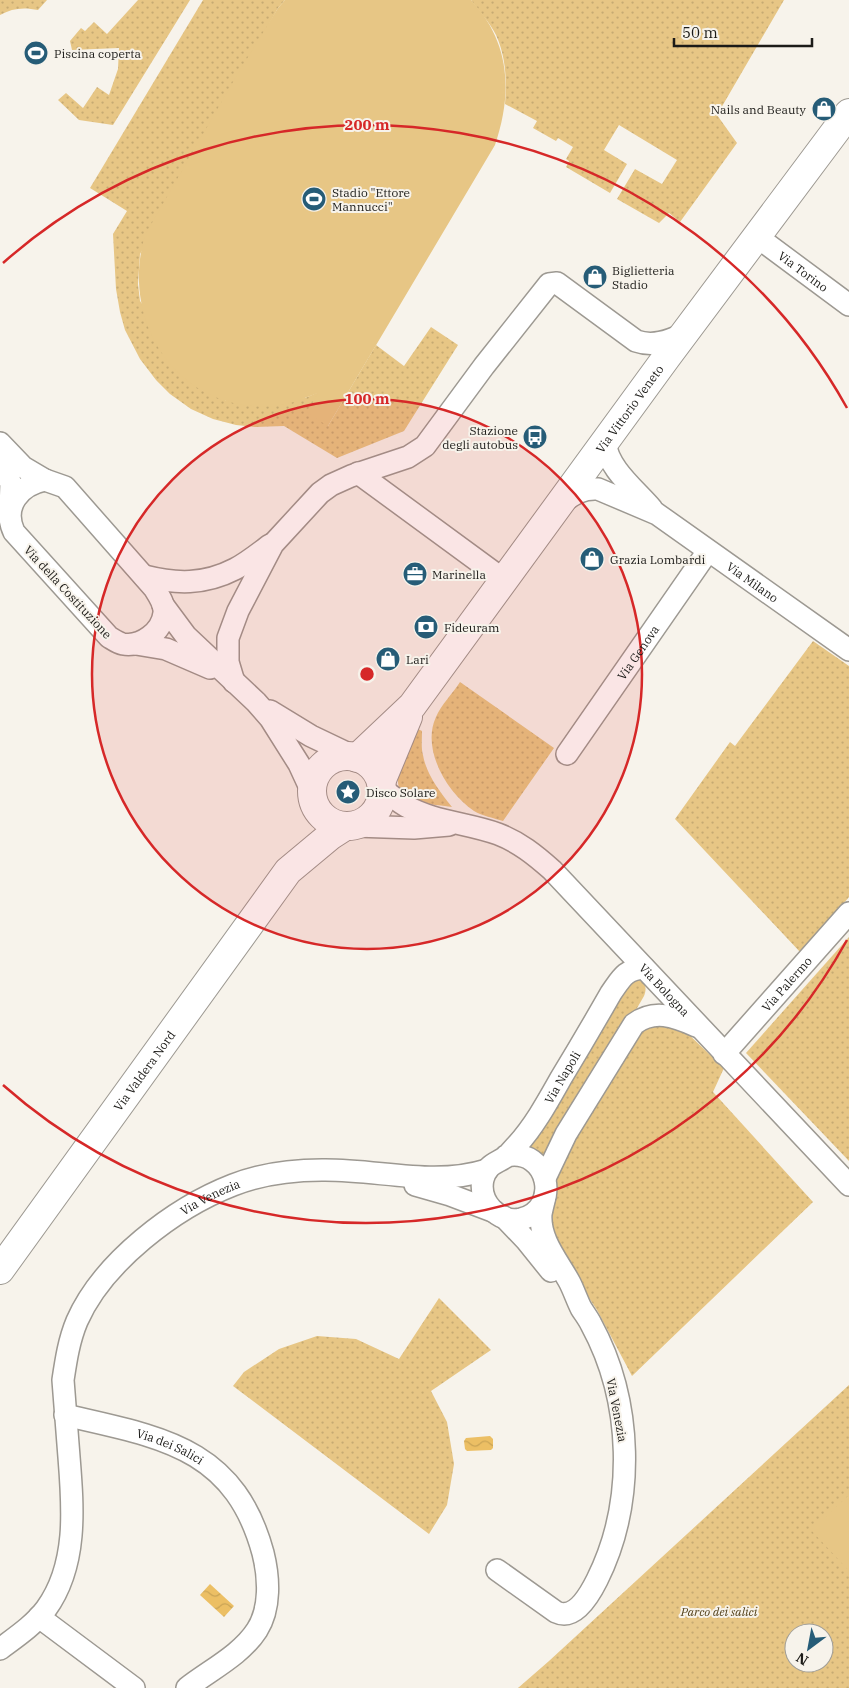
<svg xmlns="http://www.w3.org/2000/svg" width="849" height="1688" viewBox="0 0 849 1688" font-family="'IBM Plex Serif',serif">
<style>
.grass{fill:url(#grass-dots);fill-rule:evenodd}
.pitch{fill:#e7c685}
.water{fill:url(#water-waves)}
.lines{fill:none;stroke-linecap:round;stroke-linejoin:round}
.minor-casing{stroke:#9d9992;stroke-width:24}
.major-casing{stroke:#9d9992;stroke-width:30}
.minor{stroke:#fff;stroke-width:21}
.major{stroke:#fff;stroke-width:28}
.ring{fill:none;stroke:#d62828;stroke-width:2.5}
.labels{text-anchor:middle;dominant-baseline:central;stroke-width:4;stroke-linejoin:round;paint-order:stroke}
.poi-label{font-size:12px;fill:#1c1b18;stroke:#f7f3eb;text-anchor:start}
.street-label{font-size:12px;fill:#1c1b18;stroke:#f7f3eb}
.park-label{font-size:12px;font-style:italic;fill:#54421b;stroke:#f7f3eb}
.centre{fill:#d62828;stroke:#f7f3eb;stroke-width:2.5}
.ring-label{font-size:15px;text-anchor:middle;font-weight:bold;fill:#d62828;stroke:#f7f3eb;stroke-width:4;stroke-linejoin:round;paint-order:stroke}
</style>
<defs>
<pattern id="grass-dots" width="8" height="8" patternUnits="userSpaceOnUse" patternTransform="scale(1.25)"><rect width="8" height="8" fill="#e7c685"/><path d="M2 2h.1M6 6h.1" fill="none" stroke="#c6aa72" stroke-width="1.8" stroke-linecap="round"/></pattern>
<pattern id="water-waves" width="16" height="10" patternUnits="userSpaceOnUse" patternTransform="scale(1.25)"><rect width="16" height="10" fill="#ecbf64"/><path d="M0 5q4-4 8 0t8 0" fill="none" stroke="#caa456"/></pattern>
</defs>
<rect width="100%" height="100%" fill="#f7f3eb"/>
<g class="grass">
<path d="M0,0h47l-9,10c-14,-3 -26,-2 -38,5z"/>
<path d="M138,0h52l-77,125 -34,-5 -21,-20 8,-7 17,15 14,-21 12,8 9,-26 1,-21 -47,2 -2,-9 11,-13 4,3 9,-9 13,12z"/>
<path d="M203,0h82l-7,8 -138,246 -2,30 2,17 62,89 25,11 78,-3 14,-6 9,34 48,-81 28,21 27,-39 27,18 -54,86 -67,27 -53,-32 -29,1 -19,-2 -23,-6 -22,-10 -21,-15 -14,-14 -16,-21 -15,-29 -5,-18 -4,-23 -3,-55 14,-23 -37,-23z"/>
<path d="M471,0h313l-67,115 20,28 -57,79 -11,-9 -10,10 -42,-24 18,-30 27,15 15,-24 -58,-35 -15,25 23,14 -17,29 -44,-26 3,-6 -3,-2 7,-12 -15,-9 -2,3 -23,-13 4,-7 -32,-17c2,-23 1,-47 -9,-69 -6,-12 -17,-24 -25,-35z"/>
<path d="M813,641l36,25v231l-48,56 -126,-134 55,-77 5,4z"/>
<path d="M460,682l94,66 -51,73c-9,-3 -21,-5 -29,-10 -27,-18 -53,-62 -38,-94 5,-12 17,-24 24,-35z"/>
<path d="M418,729l4,2c0,8 -1,17 1,24 3,19 17,37 29,52 -14,-2 -31,-3 -43,-8 -26,-13 1,-55 9,-70z"/>
<path d="M849,937v224l-103,-108z"/>
<path d="M638,979c8,4 9,9 6,17l-99,172 -18,-15 2,-9 99,-160z"/>
<path d="M653,1023l31,7 40,38 -11,24 100,110 -181,174 -35,-66 -24,-36 -19,-37 -2,-14 1,-30 6,-29 78,-131z"/>
<path d="M439,1298l52,52 -60,41 16,31 7,42 -7,41 -18,29 -196,-148 11,-14 35,-23 38,-13 39,3 43,20z"/>
<path d="M849,1385v303h-331l31,-27zM794,1633h30v30h-30z"/>
</g>
<g class="pitch">
<path d="M285,0h186c39,42 42,92 24,145l-167,281 -21,-13 11,-20c-14,5 -28,12 -44,13 -95,7 -155,-83 -129,-171l92,-160 41,-67z"/>
<path d="M849,1495v76l-38,-41z"/>
</g>
<g class="water">
<path d="M490,1436l3,3v9l-2,2 -24,1 -2,-2 -1,-8 2,-3z"/>
<path d="M210,1584l24,22 -10,11 -24,-22z"/>
</g>
<g class="lines">
<defs>
<g id="minor">
<path id="s1" d="M756,236l93,69"/>
<path d="M605,442c3,27 30,47 47,67"/>
<path d="M0,443l23,24 22,13"/>
<path d="M0,456l11,28 -1,24"/>
<path d="M358,473l146,107"/>
<path d="M45,480l20,7 89,101c5,8 11,16 10,25 -2,19 -23,34 -41,31 -5,-1 -9,-4 -14,-7l-95,-105c-12,-26 6,-47 31,-52z"/>
<path id="s2" d="M562,503c11,-9 21,-15 36,-14l59,25 192,136"/>
<path d="M144,576c32,8 60,9 91,-7 12,-6 24,-16 35,-24"/>
<path d="M163,605l23,31 70,66 14,16 29,46 12,26"/>
<path d="M136,644l30,5 44,19"/>
<path d="M234,682l-6,-20v-24l10,-27 35,-67 47,-51 11,-8 20,-9 57,-19 17,-11 59,-80 65,-82 8,-1 79,58c17,6 32,0 48,-7"/>
<path d="M270,711l41,25 44,21"/>
<path id="s3" d="M567,754l141,-203"/>
<path id="s4" d="M382,788c7,6 15,13 24,18 28,16 62,17 92,28 21,8 37,21 54,36l297,315"/>
<path d="M355,826l59,2 35,-3"/>
<path id="s5" d="M724,1054l125,-141"/>
<path id="s6" d="M506,1156c43,-9 56,53 15,63 -23,5 -43,-18 -38,-40 5,-16 13,-15 24,-23 3,-3 7,-8 10,-11 18,-20 31,-44 44,-67 17,-28 34,-57 50,-85 10,-14 14,-24 33,-25"/>
<path d="M545,1178l21,-44 68,-110c20,-15 40,-8 62,2"/>
<path d="M415,1185l35,10 45,17"/>
<path d="M504,1217l22,23 25,31"/>
<path id="s7" d="M65,1415c94,22 169,31 198,138 6,24 8,55 -6,77 -16,25 -47,40 -70,58"/>
<path d="M497,1570l59,42c19,9 34,-18 41,-32 39,-78 36,-179 -6,-256 -3,-6 -7,-11 -10,-16 -4,-8 -7,-17 -11,-25 -11,-21 -31,-43 -29,-69 1,-6 3,-12 4,-18"/>
<path d="M39,1617l95,71"/>
<path id="s8" d="M0,1649c16,-12 34,-24 46,-40 32,-44 27,-102 23,-152 -2,-26 -4,-51 -6,-77 3,-20 6,-40 14,-59 26,-59 97,-113 156,-136 28,-11 60,-15 89,-15 56,-1 111,17 165,0"/>
</g>
<g id="major">
<circle cx="347" cy="791" r="35"/>
<path id="s9" d="M357,758l55,-52 254,-348 183,-245"/>
<path d="M381,782l27,-65"/>
<path id="s10" d="M0,1270l288,-399 42,-35 14,-9"/>
</g>
</defs>
<use href="#minor" class="minor-casing"/>
<use href="#major" class="major-casing"/>
<use href="#minor" class="minor"/>
<use href="#major" class="major"/>
</g>
<circle cx="367" cy="674" r="275" fill="#d62828" fill-opacity=".12"/>
<g class="ring">
<circle cx="367" cy="674" r="275"/>
<path d="M847 940A549 549 0 0 1 3 1085M3 263A549 549 0 0 1 847 408"/>
</g>
<defs>
<symbol id="stadium-disc" viewBox="-11 -11 22 22"><circle r="9.5" fill="#265c77" stroke="#f7f3eb"/><path d="M0-5a6.5 5 0 1 0 0 10a6.5 5 0 1 0 0-10ZM-3.5-1.8h7v3.6h-7Z" fill="#fff"/></symbol>
<symbol id="shop-disc" viewBox="-11 -11 22 22"><circle r="9.5" fill="#265c77" stroke="#f7f3eb"/><path d="M-5-2.5h2.3a2.7 3.5 0 0 1 5.4 0H5L5.5 6h-11ZM-1.5-2.5h3a1.5 2.3 0 0 0-3 0Z" fill="#fff"/></symbol>
<symbol id="bus-disc" viewBox="-11 -11 22 22"><circle r="9.5" fill="#265c77" stroke="#f7f3eb"/><path d="M-5-6H5V4H4V6H2V4H-2V6H-4V4H-5ZM-3.5-4V0h7V-4ZM-3.5 1.2v1.5H-2V1.2ZM2 1.2v1.5H3.5V1.2Z" fill="#fff"/></symbol>
<symbol id="office-disc" viewBox="-11 -11 22 22"><circle r="9.5" fill="#265c77" stroke="#f7f3eb"/><path d="M-6-3h4V-5.5h4V-3h4V5H-6ZM-1-4.5V-3h2v-1.5ZM-6 0V1H6V0Z" fill="#fff"/></symbol>
<symbol id="bank-disc" viewBox="-11 -11 22 22"><circle r="9.5" fill="#265c77" stroke="#f7f3eb"/><path d="M-6-4H6V4H-6ZM0-2.3a2.3 2.3 0 1 0 0 4.6a2.3 2.3 0 1 0 0-4.6Z" fill="#fff"/></symbol>
<symbol id="sight-disc" viewBox="-11 -11 22 22"><circle r="9.5" fill="#265c77" stroke="#f7f3eb"/><path d="M0-6L1.8-2.2L6-1.7L2.9 1.2L3.7 5.4L0 3.3L-3.7 5.4L-2.9 1.2L-6-1.7L-1.8-2.2Z" fill="#fff"/></symbol>
</defs>
<g fill-rule="evenodd">
<use href="#stadium-disc" x="22" y="39" width="28" height="28"/>
<use href="#shop-disc" x="810" y="95" width="28" height="28"/>
<use href="#stadium-disc" x="300" y="185" width="28" height="28"/>
<use href="#shop-disc" x="581" y="263" width="28" height="28"/>
<use href="#bus-disc" x="521" y="423" width="28" height="28"/>
<use href="#shop-disc" x="578" y="545" width="28" height="28"/>
<use href="#office-disc" x="401" y="560" width="28" height="28"/>
<use href="#bank-disc" x="412" y="613" width="28" height="28"/>
<use href="#shop-disc" x="374" y="645" width="28" height="28"/>
<use href="#sight-disc" x="334" y="778" width="28" height="28"/>
</g>
<g class="labels">
<g class="poi-label">
<text x="54" y="53">Piscina coperta</text>
<text x="806" y="109" text-anchor="end">Nails and Beauty</text>
<text x="332" y="192">Stadio "Ettore<tspan x="332" dy="14">Mannucci"</tspan></text>
<text x="612" y="270">Biglietteria<tspan x="612" dy="14">Stadio</tspan></text>
<text x="518" y="430" text-anchor="end">Stazione<tspan x="518" dy="14">degli autobus</tspan></text>
<text x="610" y="559">Grazia Lombardi</text>
<text x="432" y="574">Marinella</text>
<text x="444" y="627">Fideuram</text>
<text x="406" y="659">Lari</text>
<text x="366" y="792">Disco Solare</text>
</g>
<g class="street-label">
<text stroke="none"><textPath href="#s1" startOffset="59">Via Torino</textPath></text>
<text stroke="none"><textPath href="#s9" startOffset="444">Via Vittorio Veneto</textPath></text>
<text stroke="none"><textPath href="#s2" startOffset="221">Via Milano</textPath></text>
<text transform="translate(68 592) rotate(47)">Via della Costituzione</text>
<text stroke="none"><textPath href="#s3" startOffset="124">Via Genova</textPath></text>
<text stroke="none"><textPath href="#s5" startOffset="94">Via Palermo</textPath></text>
<text stroke="none"><textPath href="#s4" startOffset="356">Via Bologna</textPath></text>
<text stroke="none"><textPath href="#s10" startOffset="246">Via Valdera Nord</textPath></text>
<text stroke="none"><textPath href="#s6" startOffset="298">Via Napoli</textPath></text>
<text stroke="none"><textPath href="#s8" startOffset="542">Via Venezia</textPath></text>
<text transform="translate(617 1410) rotate(79)">Via Venezia</text>
<text stroke="none"><textPath href="#s7" startOffset="110">Via dei Salici</textPath></text>
</g>
<g class="park-label">
<text x="719" y="1611">Parco dei salici</text>
</g>
</g>
<circle cx="367" cy="674" r="8" class="centre"/>
<g class="ring-label">
<text x="367" y="130">200 m</text>
<text x="367" y="404">100 m</text>
</g>
<g transform="translate(809 1648) rotate(212)"><circle r="24" fill="#f7f3eb" stroke="#9f9d97"/>
<path d="M0-4L9 19L0 12L-9 19Z" fill="#265c77"/>
<text y="-8" font-size="14" font-weight="bold" text-anchor="middle" fill="#1c1b18">N</text>
</g>
<path d="M674 38v8h138v-8" fill="none" stroke="#1c1b18" stroke-width="2.5"/>
<text x="682" y="38" font-size="15" fill="#1c1b18" stroke="#f7f3eb" stroke-width="4" paint-order="stroke">50 m</text>
</svg>
